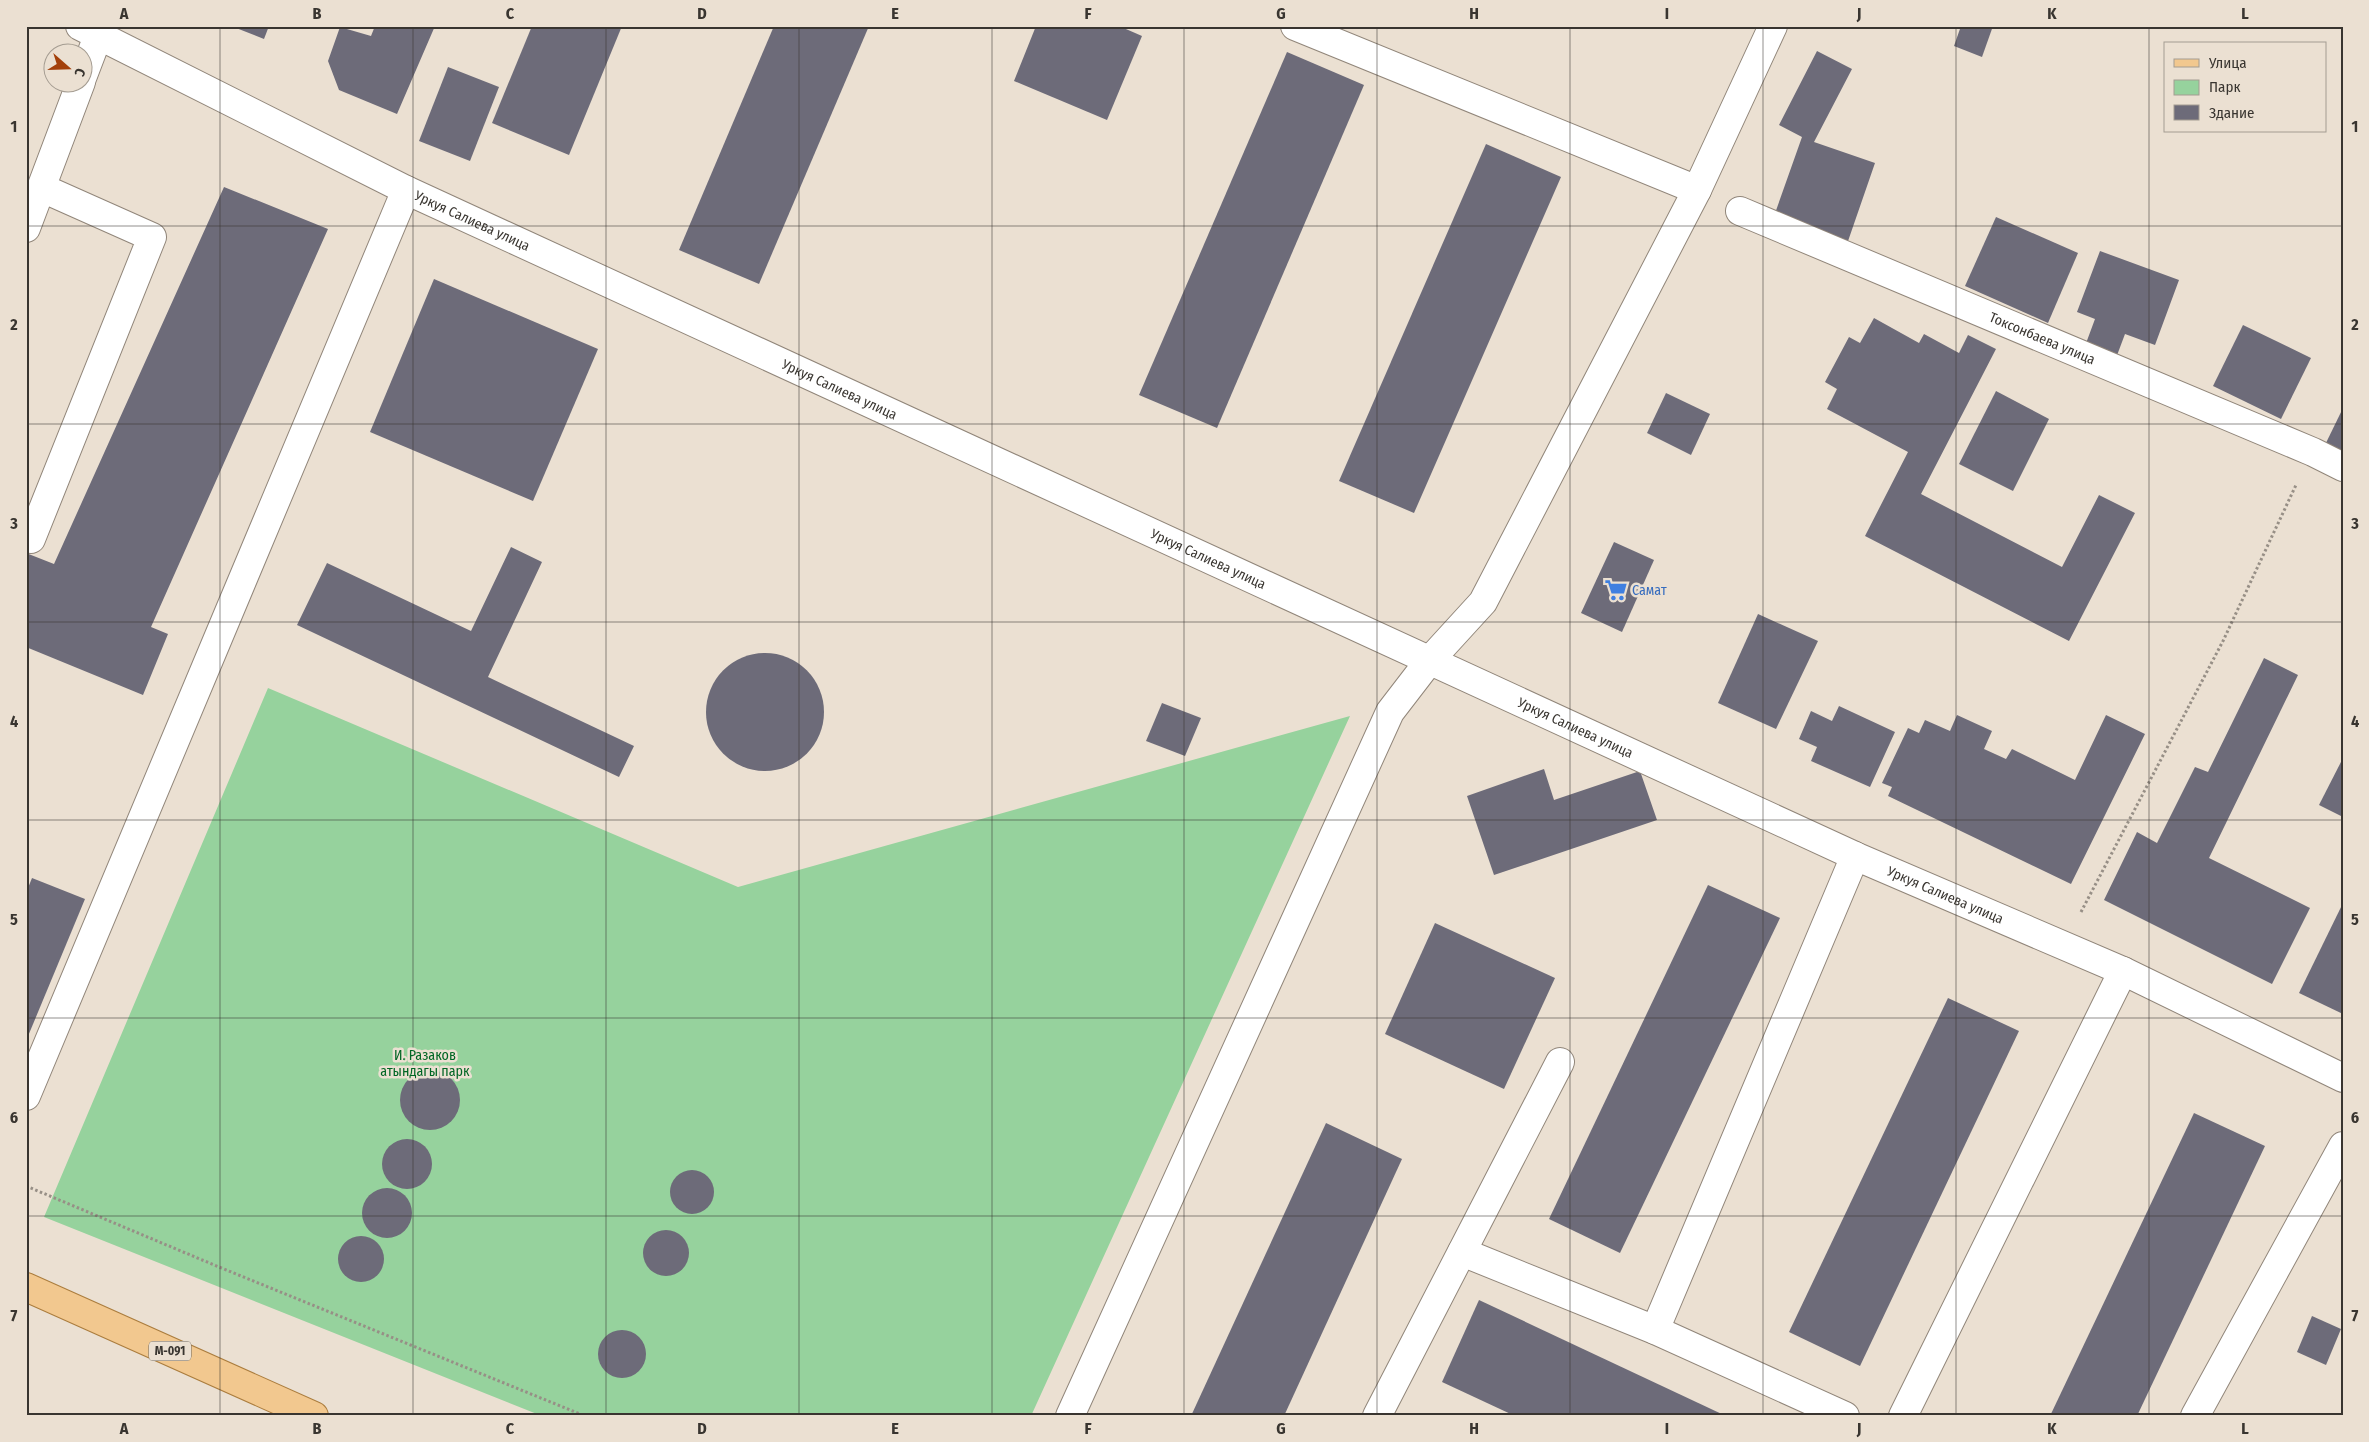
<svg xmlns="http://www.w3.org/2000/svg" width="2369" height="1442" viewBox="0 0 2369 1442" font-family="'Fira Sans Condensed',sans-serif">
<style>
.green{fill:#96d29d}
.building{fill:#6d6b79}
.lines{fill:none;stroke-linecap:round;stroke-linejoin:round}
.street-casing{stroke:#91867a;stroke-width:30}
.secondary-casing{stroke:#91867a;stroke-width:30}
.primary-casing{stroke:#ab7d3e;stroke-width:30}
.path{stroke:#978f86;stroke-width:3;stroke-dasharray:2.5 2.5;stroke-linecap:butt}
.street{stroke:#fff;stroke-width:28}
.secondary{stroke:#fff;stroke-width:28}
.primary{stroke:#f2c88f;stroke-width:28}
.grid{fill:none;stroke:#393530;stroke-width:1;stroke-opacity:0.55}
.labels{text-anchor:middle;dominant-baseline:central;stroke-width:5;stroke-linejoin:round;paint-order:stroke}
.shield{fill:#ebe0d2;stroke:#6e6861;stroke-width:1}
.shield-label{font-size:12px;font-weight:bold;fill:#393530}
.street-label{font-size:14px;fill:#393530;stroke:#ebe0d2}
.shop-label{font-size:14px;fill:#366cbe;stroke:#ebe0d2;text-anchor:start}
.park-label{font-size:14px;fill:#006624;stroke:#ebe0d2}
.neatline{fill:none;stroke:#393530;stroke-width:2}
.grid-label{font-size:16px;text-anchor:middle;font-weight:bold;fill:#393530}
</style>
<rect width="100%" height="100%" fill="#ebe0d2"/>
<path class="green" d="M268,688l470,199 612,-171 -319,700h-489l-498,-199z"/>
<g class="building">
<path d="M231,26h38l-5,13z"/>
<path d="M375,26h60l-38,88 -58,-24 -11,-29 12,-34 31,9z"/>
<path d="M532,26h90l-53,129 -77,-32z"/>
<path d="M774,26h95l-110,258 -80,-34z"/>
<path d="M1036,26h83l23,10 -35,84 -93,-39z"/>
<path d="M1961,26h32l-11,31 -28,-11z"/>
<path d="M1817,51l35,18 -38,73 61,21 -28,81 -74,-25 29,-82 -23,-12z"/>
<path d="M1287,52l77,33 -147,343 -78,-33z"/>
<path d="M448,67l51,20 -29,74 -51,-20z"/>
<path d="M1486,144l75,33 -147,336 -75,-32z"/>
<path d="M224,187l104,42 -177,398 17,7 -25,61 -117,-48v-94l28,11z"/>
<path d="M1996,217l82,36 -30,70 -83,-37z"/>
<path d="M2100,251l79,29 -24,65 -30,-11 -9,24 -31,-12 10,-27 -18,-7z"/>
<path d="M434,279l164,70 -65,152 -163,-69z"/>
<path d="M1874,318l45,25 5,-9 35,19 9,-18 28,14 -75,145 141,73 37,-72 36,18 -66,128 -204,-105 43,-84 -81,-43 10,-20 -12,-7 24,-45 11,6z"/>
<path d="M2243,325l68,33 -30,61 -68,-33z"/>
<path d="M1996,391l53,28 -36,72 -54,-27z"/>
<path d="M1666,393l44,21 -19,41 -44,-22z"/>
<path d="M2343,408v49l-19,-10z"/>
<path d="M1614,542l40,18 -32,72 -41,-19z"/>
<path d="M511,547l31,15 -54,115 146,69 -15,31 -322,-152 30,-62 144,68z"/>
<path d="M1758,614l60,27 -42,88 -58,-26z"/>
<circle cx="765" cy="712" r="59"/>
<path d="M2264,658l34,17 -89,183 101,50 -38,76 -168,-84 33,-68 20,11 38,-76 13,5z"/>
<path d="M1162,703l39,15 -16,38 -39,-15z"/>
<path d="M1839,706l56,26 -25,55 -59,-26 6,-14 -18,-8 12,-28 21,10z"/>
<path d="M1957,715l35,16 -8,18 22,10 6,-10 63,31 31,-65 39,19 -74,150 -183,-88 4,-9 -10,-4 26,-55 11,5 6,-13 25,11z"/>
<path d="M2343,758v59l-24,-12z"/>
<path d="M1544,769l10,31 86,-29 17,49 -163,55 -27,-79z"/>
<path d="M32,878l53,21 -59,142v-148z"/>
<path d="M1708,885l72,33 -160,335 -71,-34z"/>
<path d="M2343,903v111l-44,-21z"/>
<path d="M1435,923l120,55 -51,111 -119,-55z"/>
<path d="M1948,998l71,33 -159,335 -71,-34z"/>
<circle cx="430" cy="1100" r="30"/>
<path d="M2194,1113l71,33 -128,270h-87z"/>
<path d="M1326,1123l76,36 -118,257h-93z"/>
<circle cx="407" cy="1164" r="25"/>
<circle cx="692" cy="1192" r="22"/>
<circle cx="387" cy="1213" r="25"/>
<circle cx="666" cy="1253" r="23"/>
<circle cx="361" cy="1259" r="23"/>
<path d="M1479,1300l247,116h-211l-73,-34z"/>
<path d="M2312,1316l29,13 -15,36 -29,-13z"/>
<circle cx="622" cy="1354" r="24"/>
</g>
<g class="lines">
<defs>
<g id="street">
<path id="s1" d="M80,26l326,164 1449,666 268,115 220,107"/>
<path d="M1295,26l402,164"/>
<path d="M82,78l16,-42"/>
<path id="s2" d="M1740,211l573,241 30,15"/>
<path d="M26,228l55,-146"/>
<path d="M26,537l5,2 121,-302 -110,-49"/>
<path d="M26,1096l380,-906"/>
<path d="M1462,1252l193,78 190,86"/>
<path d="M1655,1330l200,-474"/>
<path d="M1377,1416l183,-354"/>
<path d="M1903,1416l220,-445"/>
<path d="M2195,1416l148,-270"/>
</g>
<path id="secondary" d="M1070,1416l320,-704 40,-52 53,-58 214,-412 76,-164"/>
<path id="primary" d="M26,1287l288,129"/>
</defs>
<use href="#street" class="street-casing"/>
<use href="#secondary" class="secondary-casing"/>
<use href="#primary" class="primary-casing"/>
<g class="path">
<path d="M2081,912l142,-271 73,-156"/>
<path d="M26,1186l193,81 366,149"/>
</g>
<use href="#street" class="street"/>
<use href="#secondary" class="secondary"/>
<use href="#primary" class="primary"/>
</g>
<path class="grid" d="M220,26v1390M413,26v1390M606,26v1390M799,26v1390M992,26v1390M1184,26v1390M1377,26v1390M1570,26v1390M1763,26v1390M1956,26v1390M2149,26v1390M26,226h2317M26,424h2317M26,622h2317M26,820h2317M26,1018h2317M26,1216h2317"/>
<defs>
<symbol id="supermarket-bare" viewBox="-9 -9 18 18"><path d="M-6-5.5h2.5l.6 2H6L4.5 2H-2.5L-4.4-4H-6ZM-1.5 3.2a1.3 1.3 0 1 0 .1 0ZM3 3.2a1.3 1.3 0 1 0 .1 0Z" fill="#3f7fe0" stroke="#ebe0d2" stroke-width="2.5" paint-order="stroke"/></symbol>
</defs>
<g fill-rule="evenodd">
<use href="#supermarket-bare" x="1600" y="574" width="32" height="32"/>
</g>
<g class="labels">
<rect class="shield" x="149" y="1341.5" width="42" height="19" rx="4"/>
<g class="shield-label">
<text x="170" y="1351">М-091</text>
</g>
<g class="street-label">
<text stroke="none"><textPath href="#s1" startOffset="438">Уркуя Салиева улица</textPath></text>
<text stroke="none"><textPath href="#s2" startOffset="328">Токсонбаева улица</textPath></text>
<text stroke="none"><textPath href="#s1" startOffset="842">Уркуя Салиева улица</textPath></text>
<text stroke="none"><textPath href="#s1" startOffset="1248">Уркуя Салиева улица</textPath></text>
<text stroke="none"><textPath href="#s1" startOffset="1652">Уркуя Салиева улица</textPath></text>
<text stroke="none"><textPath href="#s1" startOffset="2058">Уркуя Салиева улица</textPath></text>
</g>
<g class="shop-label">
<text x="1632" y="590">Самат</text>
</g>
<g class="park-label">
<text x="425" y="1055">И. Разаков<tspan x="425" dy="16">атындагы парк</tspan></text>
</g>
</g>
<rect width="2369" height="1442" fill="none" stroke="#ebe0d2" stroke-width="55"/>
<rect x="2164" y="42" width="162" height="90" fill="#ebe0d2" stroke="#a49c91"/>
<rect x="2174" y="59" width="25" height="8" fill="#f2c88f" stroke="#a49c91"/>
<text x="2209" y="68" font-size="15" fill="#393530">Улица</text>
<rect x="2174" y="80" width="25" height="15" fill="#96d29d" stroke="#a49c91"/>
<text x="2209" y="92" font-size="15" fill="#393530">Парк</text>
<rect x="2174" y="105" width="25" height="15" fill="#6d6b79" stroke="#a49c91"/>
<text x="2209" y="118" font-size="15" fill="#393530">Здание</text>
<g transform="translate(68 68) rotate(110)"><circle r="24" fill="#ebe0d2" stroke="#a49c91"/>
<path d="M0-4L9 19L0 12L-9 19Z" fill="#a3400a"/>
<text y="-8" font-size="14" font-weight="bold" text-anchor="middle" fill="#393530">С</text>
</g>
<rect x="28" y="28" width="2314" height="1386" class="neatline"/>
<g class="grid-label">
<text x="124" y="19">A</text>
<text x="317" y="19">B</text>
<text x="510" y="19">C</text>
<text x="702" y="19">D</text>
<text x="895" y="19">E</text>
<text x="1088" y="19">F</text>
<text x="1281" y="19">G</text>
<text x="1474" y="19">H</text>
<text x="1667" y="19">I</text>
<text x="1859" y="19">J</text>
<text x="2052" y="19">K</text>
<text x="2245" y="19">L</text>
<text x="14" y="132">1</text>
<text x="2355" y="132">1</text>
<text x="14" y="330">2</text>
<text x="2355" y="330">2</text>
<text x="14" y="529">3</text>
<text x="2355" y="529">3</text>
<text x="14" y="727">4</text>
<text x="2355" y="727">4</text>
<text x="14" y="925">5</text>
<text x="2355" y="925">5</text>
<text x="14" y="1123">6</text>
<text x="2355" y="1123">6</text>
<text x="14" y="1321">7</text>
<text x="2355" y="1321">7</text>
<text x="124" y="1434">A</text>
<text x="317" y="1434">B</text>
<text x="510" y="1434">C</text>
<text x="702" y="1434">D</text>
<text x="895" y="1434">E</text>
<text x="1088" y="1434">F</text>
<text x="1281" y="1434">G</text>
<text x="1474" y="1434">H</text>
<text x="1667" y="1434">I</text>
<text x="1859" y="1434">J</text>
<text x="2052" y="1434">K</text>
<text x="2245" y="1434">L</text>
</g>
</svg>
